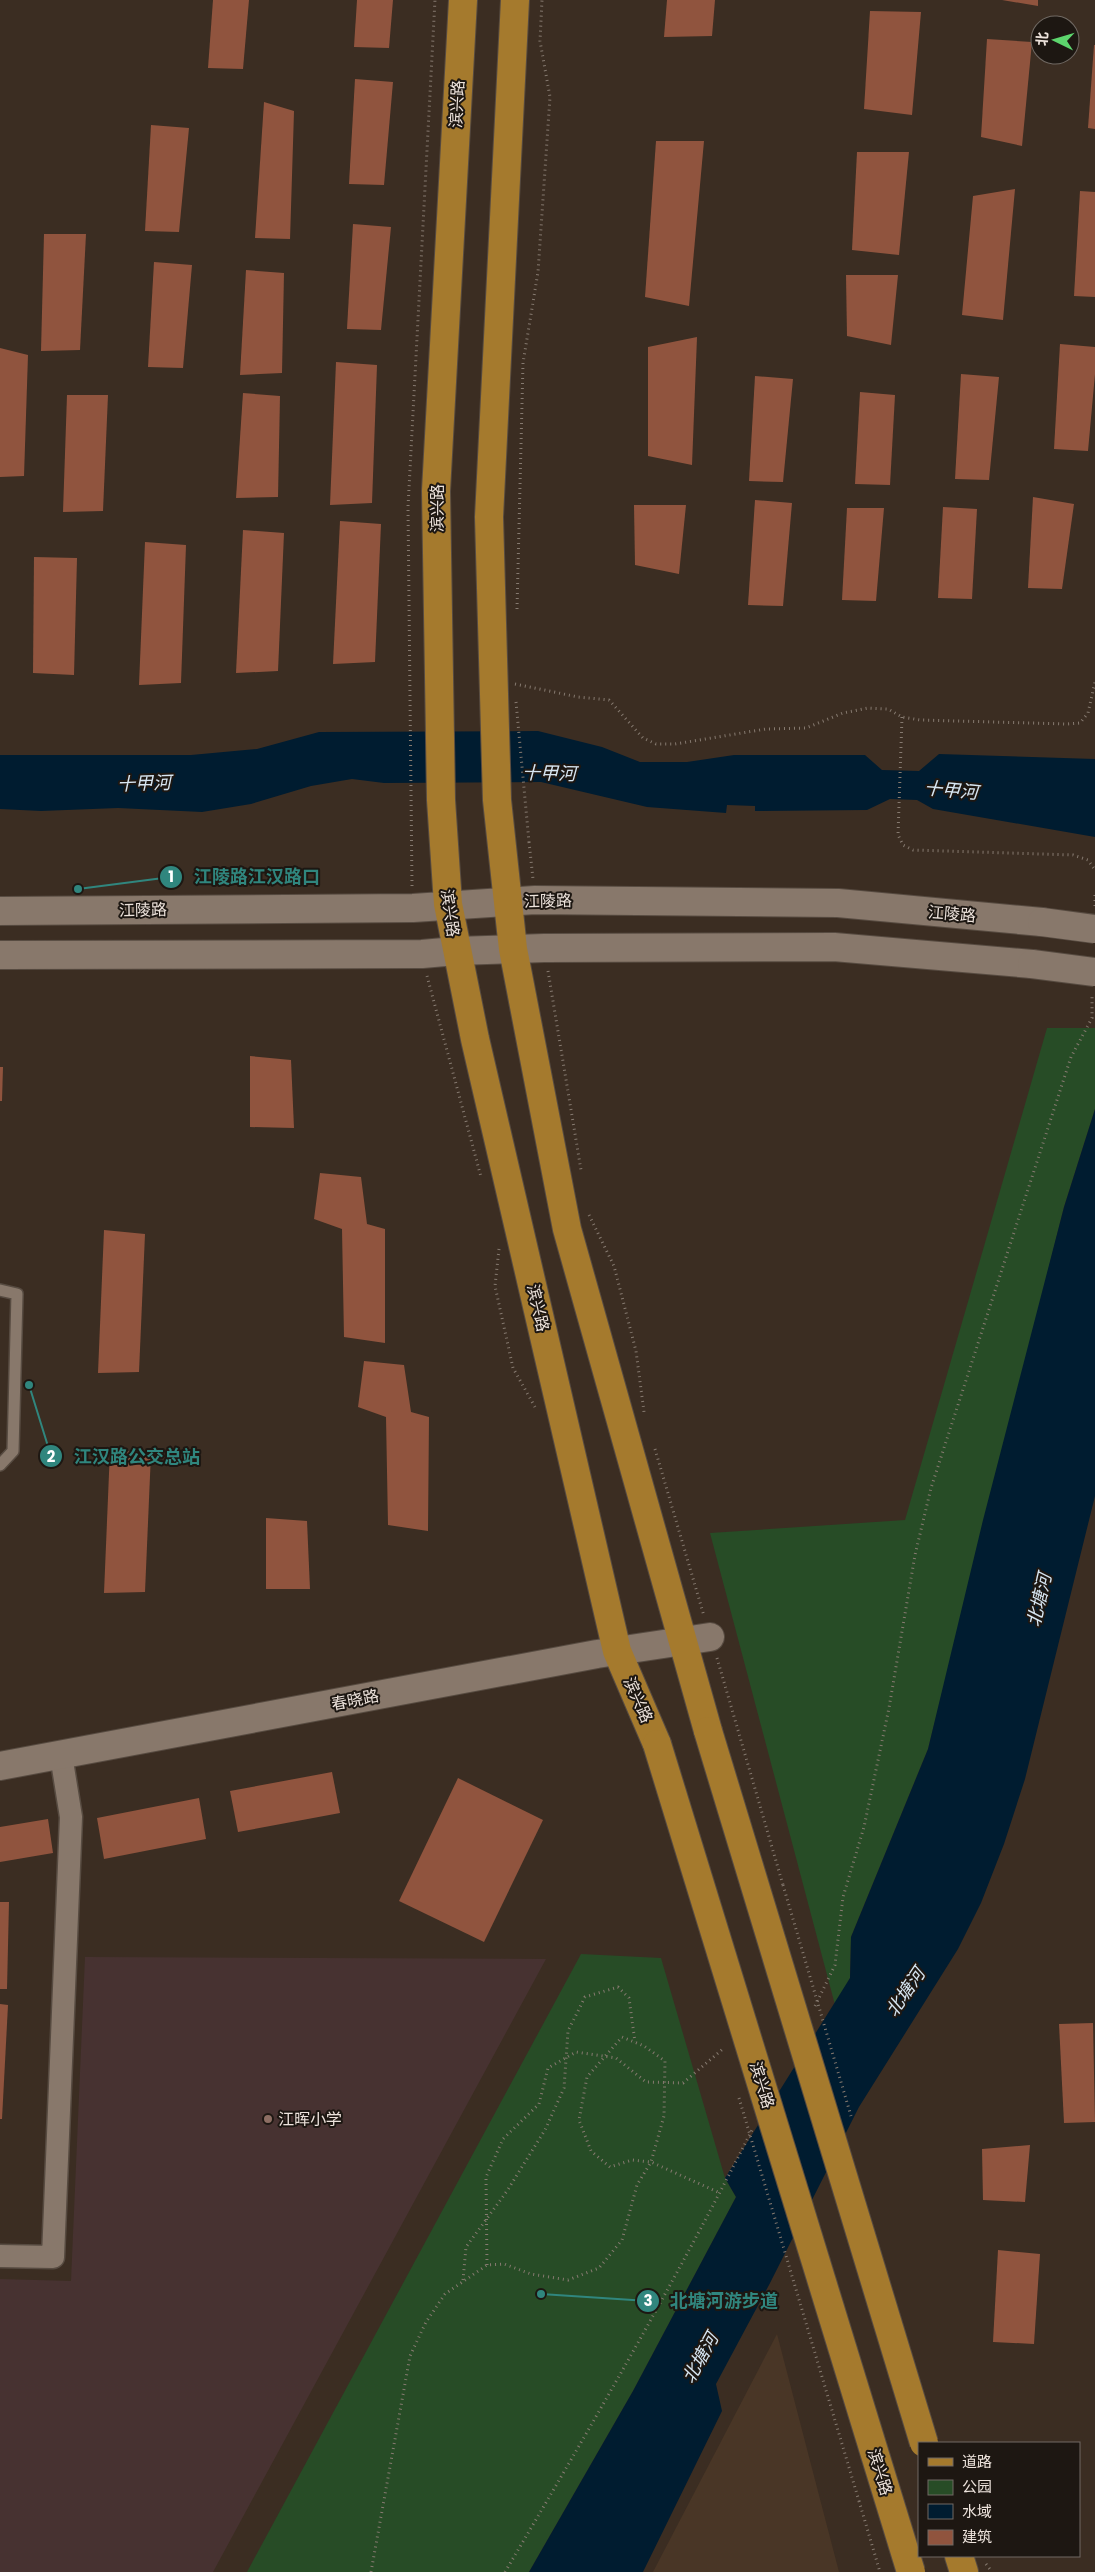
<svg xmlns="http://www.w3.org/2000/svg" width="1095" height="2572" viewBox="0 0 1095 2572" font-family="Poppins,'Noto Sans SC',sans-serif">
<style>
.built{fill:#493626}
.education{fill:#473231}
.green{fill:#274c26}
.water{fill:#001c30}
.building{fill:#90543e}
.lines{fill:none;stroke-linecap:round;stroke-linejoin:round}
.lane-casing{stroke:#574b41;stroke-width:14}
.street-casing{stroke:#574b41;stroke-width:25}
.secondary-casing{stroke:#574b41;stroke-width:30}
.primary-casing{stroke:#574b41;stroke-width:30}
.path{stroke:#867a70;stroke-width:3;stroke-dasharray:1 4;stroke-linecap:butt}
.lane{stroke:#88786b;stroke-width:11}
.street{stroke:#88786b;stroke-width:22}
.secondary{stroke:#88786b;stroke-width:28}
.primary{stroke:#a57a2d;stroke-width:28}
.secondary-bridge-casing{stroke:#574b41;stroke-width:30;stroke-linecap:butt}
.primary-bridge-casing{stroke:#574b41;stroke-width:30;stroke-linecap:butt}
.path-bridge{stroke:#867a70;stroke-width:3;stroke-dasharray:1 4;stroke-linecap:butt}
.secondary-bridge{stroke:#88786b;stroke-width:28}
.primary-bridge{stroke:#a57a2d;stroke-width:28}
.education-dot{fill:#8d6e63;stroke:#1d1712;stroke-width:2}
.labels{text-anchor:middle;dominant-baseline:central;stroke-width:4;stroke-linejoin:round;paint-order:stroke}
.street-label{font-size:16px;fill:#ede3dc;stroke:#1d1712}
.poi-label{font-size:16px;fill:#ede3dc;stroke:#1d1712;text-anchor:start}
.water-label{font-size:18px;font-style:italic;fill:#d7e6f2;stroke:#1d1712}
.leader{fill:none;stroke:#30867e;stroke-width:2}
.callout-dot{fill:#30867e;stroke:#1d1712;stroke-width:2}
.mark-label{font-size:15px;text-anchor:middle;font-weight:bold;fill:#fff}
.callout-label{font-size:18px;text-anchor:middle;font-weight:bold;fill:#30867e;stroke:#1d1712;stroke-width:4;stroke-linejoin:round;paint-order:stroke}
</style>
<rect width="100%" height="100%" fill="#3b2d22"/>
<path class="built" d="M777,2334l62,238h-186z"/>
<path class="education" d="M85,1957l461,2 -333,613h-213v-293l71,2z"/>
<g class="green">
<path d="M1047,1028h48v81l-31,98 -136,542 -77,188 -1,41 -15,27 -125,-472 195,-13z"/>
<path d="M581,1954l80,4 64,220 11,19 -103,194 -104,181h-282z"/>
</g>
<g class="water">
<path d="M538,731l64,16 38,15h47l47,-7h131l17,15 37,1 20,-17 156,5v78l-162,-28 -16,-9 -27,-1 -23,11 -112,1v-5l-28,-1 -1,8 -79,-6 -106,-25 -157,1 -32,-4 -41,7 -60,18 -49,8 -84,-4 -77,3 -41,-2v-54h191l66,-6 62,-17z"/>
<path d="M1095,1109v387l-70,283 -21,65 -23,59 -23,46 -99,158 -90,178 -53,99 6,27 -79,161h-114l104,-181 103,-194 -11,-19 125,-200 1,-41 77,-188 55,-229 81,-313z"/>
</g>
<g class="building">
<path d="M213,0h36l-6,69 -35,-1z"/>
<path d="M357,0h36l-4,48 -35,-1z"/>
<path d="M667,0h48l-3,36 -48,1z"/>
<path d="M1002,0h36v6z"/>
<path d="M870,11l51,1 -9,103 -48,-6z"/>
<path d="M987,39l45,3 -10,104 -41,-9z"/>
<path d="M1094,45h1v84l-7,-1z"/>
<path d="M355,79l38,3 -9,103 -35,-1z"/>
<path d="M264,102l30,9 -4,128 -35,-1z"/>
<path d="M151,125l38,3 -10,104 -34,-1z"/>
<path d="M656,141h48l-15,165 -44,-9z"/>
<path d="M857,152h52l-10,103 -47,-5z"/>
<path d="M1015,189l-12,131 -41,-5 11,-119z"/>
<path d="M1080,191l15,1v105l-21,-1z"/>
<path d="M353,224l38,3 -10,103 -34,-1z"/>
<path d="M44,234h42l-6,116 -39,1z"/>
<path d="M154,262l38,3 -9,103 -35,-1z"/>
<path d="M246,270l38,3 -2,100 -42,2z"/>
<path d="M846,275h52l-7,70 -44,-9z"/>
<path d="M697,337l-5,128 -44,-9v-109z"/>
<path d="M1060,344l35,3v27l-7,77 -34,-2z"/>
<path d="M0,348l28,7 -4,121 -24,1z"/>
<path d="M336,362l41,3 -5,138 -42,2z"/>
<path d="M961,374l38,3 -10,103 -34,-1z"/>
<path d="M755,376l38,3 -10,103 -34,-1z"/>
<path d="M860,392l35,3 -5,90 -35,-1z"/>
<path d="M243,393l37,3 -2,101 -42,1z"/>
<path d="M67,395h41l-5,116 -40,1z"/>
<path d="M1033,497l41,7 -12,85 -34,-1z"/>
<path d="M755,500l37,3 -9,103 -35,-1z"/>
<path d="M634,505h52l-7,69 -44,-9z"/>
<path d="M943,507l34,2 -5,90 -34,-1z"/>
<path d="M847,508h37l-8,93 -34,-1z"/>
<path d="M340,521l41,3 -6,138 -42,2z"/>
<path d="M243,530l41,3 -6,138 -42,2z"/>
<path d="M145,542l41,3 -5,138 -42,2z"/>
<path d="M34,557l43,1 -3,117 -41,-2z"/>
<path d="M250,1056l41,4 3,68 -44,-1z"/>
<path d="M0,1067h3l-1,34h-2z"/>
<path d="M320,1173l41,4 6,47 18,5v114l-41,-6 -2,-108 -28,-10z"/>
<path d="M104,1230l41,4 -6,138 -41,1z"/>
<path d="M364,1361l40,4 7,47 18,5 -1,114 -40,-6 -2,-108 -28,-10z"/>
<path d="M110,1450l41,3 -6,139 -41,1z"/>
<path d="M266,1518l41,3 3,68h-44z"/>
<path d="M332,1772l8,41 -102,19 -8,-41z"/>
<path d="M458,1778l85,42 -59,122 -85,-41z"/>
<path d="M199,1798l7,41 -102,20 -7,-41z"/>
<path d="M48,1819l5,34 -53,9v-35z"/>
<path d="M0,1902h9l-2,87h-7z"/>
<path d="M0,2004l8,1 -6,114h-2z"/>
<path d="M1093,2023l2,99 -31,1 -5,-99z"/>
<path d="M1030,2145l-5,57 -42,-2 -1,-51z"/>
<path d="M998,2250l42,4 -6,90 -41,-2z"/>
</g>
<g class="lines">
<defs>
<path id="lane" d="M0,1290l17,4 -4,157 -13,14"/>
<path id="street" d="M0,2256l53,1 18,-440 -10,-62"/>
<g id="secondary">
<path d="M0,911l413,-3 122,-8 303,3 204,19"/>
<path d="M0,955l422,-1 34,-3 88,-3 290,-1 198,17"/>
<path d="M0,1766l597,-112 113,-17"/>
</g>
<g id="primary">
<path d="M463,0l-27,491 5,309 7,104 27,135 142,612 40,93"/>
<path d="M515,0l-26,517 8,283 16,149 54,280 141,502"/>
<path d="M959,2556l5,16"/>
</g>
</defs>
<use href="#lane" class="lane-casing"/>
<use href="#street" class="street-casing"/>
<use href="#secondary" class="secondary-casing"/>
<use href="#primary" class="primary-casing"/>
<g class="path">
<path d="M517,609l6,-246 15,-91 12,-175 -10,-56 2,-41"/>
<path d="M515,684l63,13 31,3 34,38 13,6h19l91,-15 40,-1 37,-15 25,-5 20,1 14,8 18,3 147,4 13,-1 8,-10 7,-31"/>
<path d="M902,717l-4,118 5,10 10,5 160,5 15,5 7,10"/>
<path d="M529,842l4,37"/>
<path d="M412,886l-4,-379 27,-507"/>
<path d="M1095,906v-14"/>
<path d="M548,971l33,199"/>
<path d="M427,976l54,201"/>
<path d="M589,1215l25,51 22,85 8,61"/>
<path d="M499,1249l-4,37 18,82 22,39"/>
<path d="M655,1449l49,167"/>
<path d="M717,1658l66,227"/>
<path d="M815,2006l20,-41 8,-68 21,-70 25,-119 26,-153 16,-67 140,-431 21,-39v-23"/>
<path d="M463,2280l3,-33 41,-56 38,-61 19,-42 4,-57 17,-34 33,-10 11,11 6,44"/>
<path d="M859,2501l21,71"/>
<path d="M986,2564l6,8"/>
<path d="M371,2572l39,-216 16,-34 19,-28 42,-29 17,-1 27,10 37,6 31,-12 23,-28 15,-55 14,-23 13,-46 1,-55 -21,-15 -22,-9 -35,40 -8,43 12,31 19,16 22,-7 19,2 69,31"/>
<path d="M505,2572c86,-145 171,-292 247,-442"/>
</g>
<use href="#lane" class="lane"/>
<use href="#street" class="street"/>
<use href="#secondary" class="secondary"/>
<use href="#primary" class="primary"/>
<defs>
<g id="secondary-bridge">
<path d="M1042,922l53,7"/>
<path d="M1032,964l63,8"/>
</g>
<g id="primary-bridge">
<path d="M708,1731l216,712"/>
<path d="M657,1744l254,828"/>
</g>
</defs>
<use href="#secondary-bridge" class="secondary-bridge-casing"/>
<use href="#primary-bridge" class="primary-bridge-casing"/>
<g class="path-bridge">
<path d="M516,702l13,140"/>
<path d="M783,1885l68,231"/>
<path d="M739,2098l120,403"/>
<path d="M487,2265l-1,-88 17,-38 36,-35 9,-36 28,-16 40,6 30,24 37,1 41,-35"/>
</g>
<use href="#secondary-bridge" class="secondary-bridge"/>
<use href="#primary-bridge" class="primary-bridge"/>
</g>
<circle class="education-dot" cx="268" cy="2119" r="5"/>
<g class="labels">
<g class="street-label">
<text transform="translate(457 104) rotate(-87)">滨兴路</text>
<text transform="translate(437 508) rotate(-90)">滨兴路</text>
<text transform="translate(548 901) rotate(-1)">江陵路</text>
<text transform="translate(143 910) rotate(-1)">江陵路</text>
<text transform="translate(450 913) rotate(82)">滨兴路</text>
<text transform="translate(952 914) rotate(5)">江陵路</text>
<text transform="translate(538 1308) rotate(77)">滨兴路</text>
<text transform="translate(355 1700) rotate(-11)">春晓路</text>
<text transform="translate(638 1700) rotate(66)">滨兴路</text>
<text transform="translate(762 2085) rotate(73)">滨兴路</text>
<text transform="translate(880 2472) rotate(73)">滨兴路</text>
</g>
<g class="poi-label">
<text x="278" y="2119">江晖小学</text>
</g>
<g class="water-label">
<text transform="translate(549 773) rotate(1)">十甲河</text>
<text transform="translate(144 783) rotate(-2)">十甲河</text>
<text transform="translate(951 790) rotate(5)">十甲河</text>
<text transform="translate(1039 1600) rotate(-77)">北塘河</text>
<text transform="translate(905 1992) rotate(-56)">北塘河</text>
<text transform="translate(700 2358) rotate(-61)">北塘河</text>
</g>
</g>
<path class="leader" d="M78 889L171 877M29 1385L51 1456M541 2294L648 2301"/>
<g class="callout-dot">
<circle cx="78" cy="889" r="5"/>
<circle cx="29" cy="1385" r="5"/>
<circle cx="541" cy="2294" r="5"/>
<circle cx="171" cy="877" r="12"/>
<circle cx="51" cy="1456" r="12"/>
<circle cx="648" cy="2301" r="12"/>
</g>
<g class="mark-label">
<text x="171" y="882">1</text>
<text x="51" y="1462">2</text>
<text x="648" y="2306">3</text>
</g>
<g class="callout-label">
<text x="257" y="883">江陵路江汉路口</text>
<text x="137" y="1463">江汉路公交总站</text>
<text x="724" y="2307">北塘河游步道</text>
</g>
<rect x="918" y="2442" width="162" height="115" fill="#1d1712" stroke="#706963"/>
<rect x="928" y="2458" width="25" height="8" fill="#a57a2d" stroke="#706963"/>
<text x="962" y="2467" font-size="15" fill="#ede3dc">道路</text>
<rect x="928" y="2480" width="25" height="15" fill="#274c26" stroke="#706963"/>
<text x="962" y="2492" font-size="15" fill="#ede3dc">公园</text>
<rect x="928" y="2504" width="25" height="15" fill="#001c30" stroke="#706963"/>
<text x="962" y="2517" font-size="15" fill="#ede3dc">水域</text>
<rect x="928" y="2530" width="25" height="15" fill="#90543e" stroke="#706963"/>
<text x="962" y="2542" font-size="15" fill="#ede3dc">建筑</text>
<g transform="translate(1055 40) rotate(275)"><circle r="24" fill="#1d1712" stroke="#706963"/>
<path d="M0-4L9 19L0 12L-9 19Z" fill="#5dd56d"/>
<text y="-8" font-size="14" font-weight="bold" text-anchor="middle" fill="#ede3dc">北</text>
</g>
</svg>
